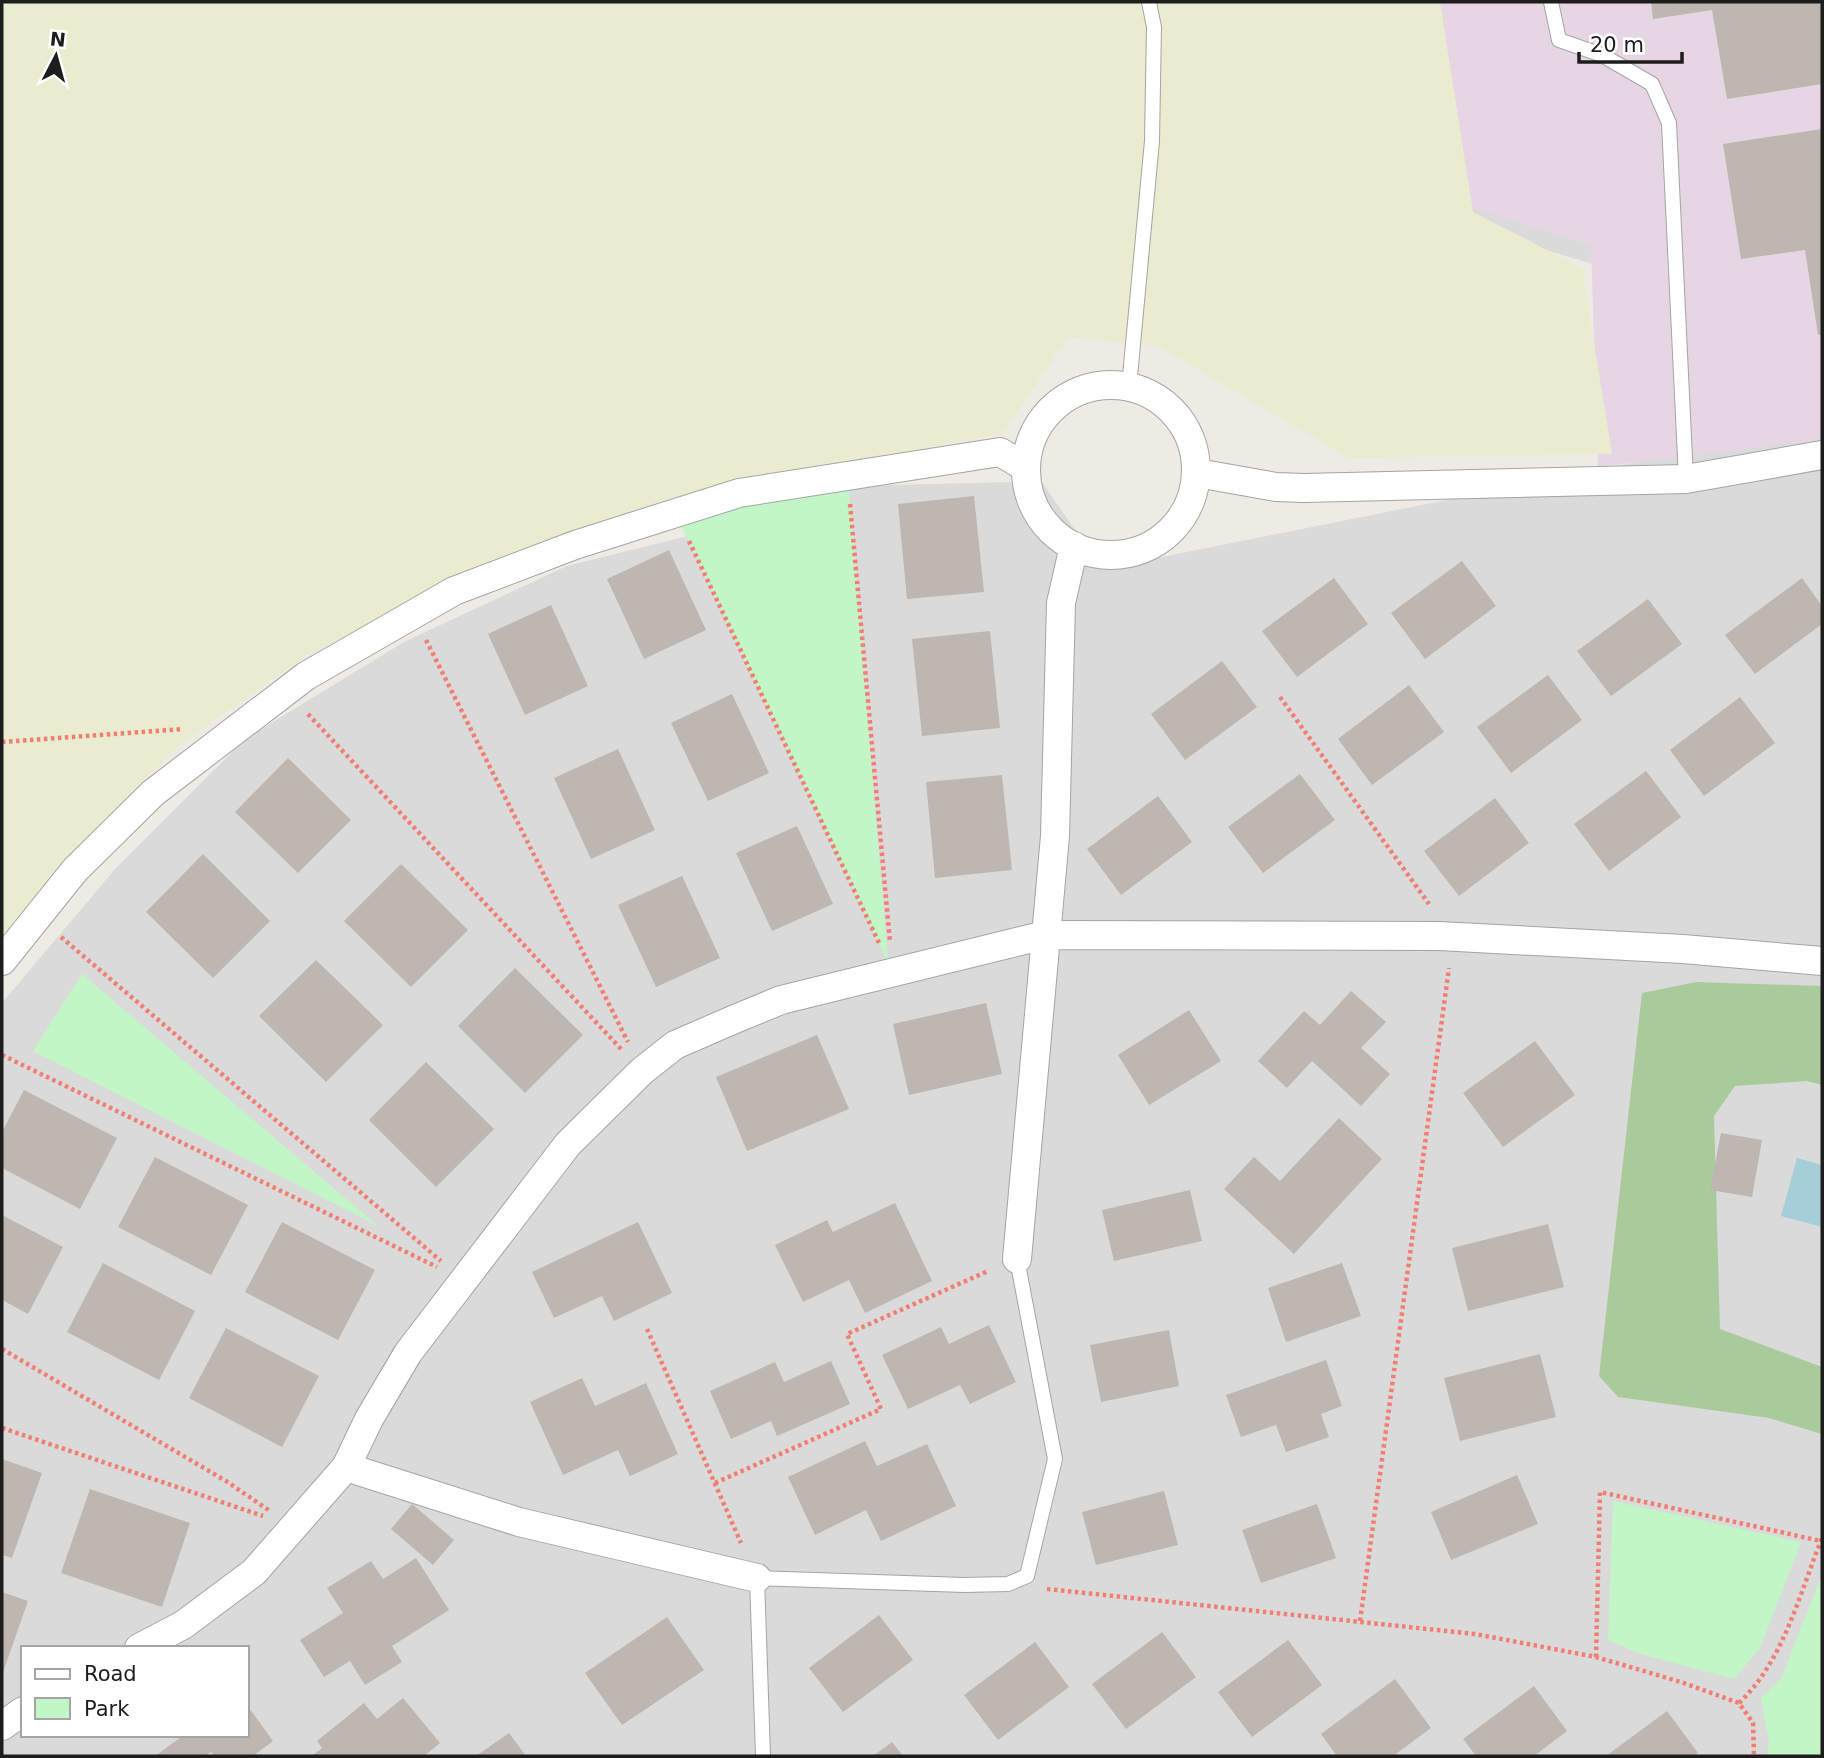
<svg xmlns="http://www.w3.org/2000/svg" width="1824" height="1758" viewBox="0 0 1824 1758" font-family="'DejaVu Sans',sans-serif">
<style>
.residential{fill:#dbdada;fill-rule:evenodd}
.industrial{fill:#e6d6e3}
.farmland{fill:#eaecd0}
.forest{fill:#a9cb9b}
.park{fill:#c2f6c7}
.water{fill:#a6ced9}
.building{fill:#beb6b0}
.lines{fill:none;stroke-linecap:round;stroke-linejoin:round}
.service-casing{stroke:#a4a4a4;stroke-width:16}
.minor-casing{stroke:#a4a4a4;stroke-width:30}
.path{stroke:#f17e71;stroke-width:4.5;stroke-dasharray:3.5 3.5;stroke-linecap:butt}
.service{stroke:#fff;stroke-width:14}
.minor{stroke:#fff;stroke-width:28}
</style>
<rect width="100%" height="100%" fill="#eeeae4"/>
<path class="residential" d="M1436,2h386v1754h-1820v-753l114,-135 129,-129 159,-97 163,-76 165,-41 125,-39 184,-5 61,88 565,-113 -50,-185 -156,-46zM23,1648h224v87h-224z"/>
<path class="industrial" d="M1440,2h382v438l-224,27 -7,-222 -120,-37z"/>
<path class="farmland" d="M2,2h1438l33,210 109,56 30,186 -263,4 -191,-112 -90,-9 -66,97 -293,53 -248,90 -157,80 -125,88 -126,126 -51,71z"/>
<path class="forest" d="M1696,982l126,4v99l-15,-4 -72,5 -21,30 6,213 102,38v67l-53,-16 -151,-21 -19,-21 43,-383z"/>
<g class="park">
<path d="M848,476l40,487 -208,-440z"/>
<path d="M82,974l296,252 -345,-175z"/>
<path d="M1613,1501l188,41 -41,106 -26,31 -93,-25 -33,-14z"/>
<path d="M1822,1575v181h-55l2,-15 -8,-43 20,-19z"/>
</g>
<path class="water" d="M1797,1158l25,7v62l-41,-11z"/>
<g class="building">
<path d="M1651,2h171v82l-95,15 -15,-89 -59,9z"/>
<path d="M1822,129v205l-4,1 -13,-85 -64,9 -18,-115z"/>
<path d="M974,496l10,96 -77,7 -9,-95z"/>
<path d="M669,550l37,80 -62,29 -37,-80z"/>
<path d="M1462,561l34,45 -71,53 -34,-46z"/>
<path d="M1334,578l34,46 -71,53 -35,-46z"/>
<path d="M1802,578l20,28v18l-67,50 -30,-39z"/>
<path d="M1648,599l34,45 -71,52 -34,-45z"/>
<path d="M551,605l37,81 -63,29 -37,-81z"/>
<path d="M990,631l10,97 -78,8 -10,-97z"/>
<path d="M1222,661l35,46 -72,53 -34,-46z"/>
<path d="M1548,675l34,45 -71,53 -34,-46z"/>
<path d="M1409,685l35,47 -72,53 -34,-46z"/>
<path d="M732,694l37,79 -61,28 -37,-78z"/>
<path d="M1740,697l35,46 -71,53 -34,-46z"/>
<path d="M618,749l37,81 -64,29 -37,-81z"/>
<path d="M288,758l63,62 -53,53 -63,-61z"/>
<path d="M1646,771l35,46 -72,54 -35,-47z"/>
<path d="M1300,774l35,46 -72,53 -35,-46z"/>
<path d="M1002,775l10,95 -77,8 -9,-96z"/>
<path d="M1158,796l34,46 -71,53 -34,-46z"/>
<path d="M1495,798l34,45 -70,53 -35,-45z"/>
<path d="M797,826l36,78 -61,27 -36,-78z"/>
<path d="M203,854l67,67 -57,57 -67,-66z"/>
<path d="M401,864l67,66 -57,57 -67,-66z"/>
<path d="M682,876l38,82 -64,29 -38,-82z"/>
<path d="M316,960l67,65 -57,57 -67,-66z"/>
<path d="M515,968l68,67 -58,58 -67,-67z"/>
<path d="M1351,991l35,31 -25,26 29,26 -29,32 -49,-45 -25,27 -29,-27 46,-50 16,14z"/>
<path d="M986,1003l16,71 -93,21 -16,-71z"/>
<path d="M1189,1010l32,51 -72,44 -31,-50z"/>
<path d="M817,1035l32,74 -102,42 -31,-74z"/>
<path d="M1535,1041l40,54 -72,52 -40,-54z"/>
<path d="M426,1062l68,67 -58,58 -67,-67z"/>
<path d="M24,1090l93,48 -37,71 -78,-41v-36z"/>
<path d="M1339,1118l43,41 -88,95 -70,-65 30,-32 26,24z"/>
<path d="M1721,1133l41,7 -10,57 -42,-7z"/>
<path d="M155,1157l93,48 -37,70 -93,-48z"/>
<path d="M1190,1190l12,51 -88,20 -12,-51z"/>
<path d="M895,1203l37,78 -67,32 -16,-33 -46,22 -28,-57 52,-25 6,12z"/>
<path d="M2,1215l61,32 -35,67 -26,-14z"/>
<path d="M282,1222l93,48 -37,70 -93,-48z"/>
<path d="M638,1222l34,71 -58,28 -12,-25 -48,22 -22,-46z"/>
<path d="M1548,1224l16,63 -96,24 -16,-63z"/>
<path d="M103,1263l92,48 -36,69 -92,-48z"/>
<path d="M1342,1263l19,53 -75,26 -18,-54z"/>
<path d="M989,1325l27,57 -46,22 -10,-19 -52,24 -26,-54 59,-28 8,17z"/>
<path d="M226,1328l93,48 -37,71 -93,-49z"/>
<path d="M1169,1330l10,56 -78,16 -11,-57z"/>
<path d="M1540,1354l16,63 -96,24 -16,-63z"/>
<path d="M1326,1360l16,46 -21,8 8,23 -43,15 -10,-27 -35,12 -15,-42z"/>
<path d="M831,1361l19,43 -73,32 -6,-15 -40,18 -21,-48 65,-29 9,20z"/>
<path d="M582,1378l13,28 51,-23 32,71 -48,22 -12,-26 -55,25 -33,-73z"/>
<path d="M865,1441l12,25 50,-22 29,62 -75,35 -15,-31 -51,25 -27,-58z"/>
<path d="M2,1459l40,14 -30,85 -10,-3z"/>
<path d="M1517,1475l21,49 -87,36 -20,-48z"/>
<path d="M90,1489l100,34 -28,84 -101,-34z"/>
<path d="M1164,1491l14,54 -82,20 -14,-53z"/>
<path d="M412,1504l42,36 -21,25 -42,-36z"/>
<path d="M1317,1504l19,54 -75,25 -19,-53z"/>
<path d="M416,1558l33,52 -57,36 10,16 -37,23 -15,-24 -26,16 -24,-37 43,-27 -16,-25 44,-27 12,18z"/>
<path d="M2,1592l26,9 -26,74z"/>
<path d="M879,1615l34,45 -70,52 -34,-44z"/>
<path d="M667,1617l37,53 -82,55 -37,-52z"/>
<path d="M1162,1632l34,45 -70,52 -34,-45z"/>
<path d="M1288,1640l34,45 -70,52 -34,-45z"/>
<path d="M1035,1642l34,45 -71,53 -34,-45z"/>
<path d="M1395,1679l36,49 -38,28h-56l-16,-22z"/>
<path d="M1534,1686l33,45 -33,25h-58l-13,-17z"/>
<path d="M403,1698l37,45 -16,13h-112l10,-8 -5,-7 47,-38 13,16z"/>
<path d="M247,1705l26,36 -20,15h-38l-4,-4 -6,4h-50l29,-21h63z"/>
<path d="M1667,1711l31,42 -4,3h-88z"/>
<path d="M509,1733l17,23h-50z"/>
<path d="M892,1742l11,14h-30z"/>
</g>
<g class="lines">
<defs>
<g id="service">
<path d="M1551,2l8,38 43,15 50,29 17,39 17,356"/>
<path d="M1129,387l23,-246 2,-114 -5,-25"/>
<path d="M763,1756l-6,-178 208,7 43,-1 19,-8 28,-117 -38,-200"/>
</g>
<g id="minor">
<circle cx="1111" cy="470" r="85"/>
<path d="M1197,473l79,14 28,1 382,-9 136,-24"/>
<path d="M2,961l73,-91 78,-77 153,-117 148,-85 121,-46 164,-52 261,-41 25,15"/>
<path d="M1017,1259l38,-423 6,-233 13,-57"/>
<path d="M346,1467l173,55 238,56"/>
<path d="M139,1648l44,-23 71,-53 92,-105 23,-48 39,-66 160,-209 74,-73 33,-26 60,-26 46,-19 264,-65 394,1 244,13 139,12"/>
<path d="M2,1726l21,-15"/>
</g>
</defs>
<use href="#service" class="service-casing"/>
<use href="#minor" class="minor-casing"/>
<g class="path">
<path d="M850,504l40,438"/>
<path d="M689,541l191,404"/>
<path d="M426,640l202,402"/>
<path d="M1280,697l149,207"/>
<path d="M308,714l314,336"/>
<path d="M2,742l180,-13"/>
<path d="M61,937l380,324"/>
<path d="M2,1055l435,212"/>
<path d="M647,1329l94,214"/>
<path d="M2,1349l224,132 44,30"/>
<path d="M2,1428l261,88"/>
<path d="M715,1483l166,-74 -34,-75 141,-63"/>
<path d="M1047,1589l428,45 121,23 85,25 58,21 14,20 1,33"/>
<path d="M1360,1621l89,-653"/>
<path d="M1596,1657l4,-165 221,49"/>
<path d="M1739,1703c45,-43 60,-108 83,-165"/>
</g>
<use href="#service" class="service"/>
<use href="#minor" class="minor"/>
</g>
<rect width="1824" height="1758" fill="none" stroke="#1d1d1d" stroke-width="7"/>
<rect x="21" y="1646" width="228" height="91" fill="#ffffff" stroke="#a5a5a5" stroke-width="2"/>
<rect x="35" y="1669" width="35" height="10" fill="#ffffff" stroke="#a5a5a5" stroke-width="2"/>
<text x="84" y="1681" font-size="21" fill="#1d1d1d">Road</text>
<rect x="35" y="1698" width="35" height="21" fill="#c2f6c7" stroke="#a5a5a5" stroke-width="2"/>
<text x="84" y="1716" font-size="21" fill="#1d1d1d">Park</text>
<g transform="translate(56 56) rotate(6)" stroke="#ffffff" stroke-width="5" paint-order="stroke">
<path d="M0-5L12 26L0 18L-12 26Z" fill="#1d1d1d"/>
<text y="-10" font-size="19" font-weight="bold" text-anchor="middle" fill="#1d1d1d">N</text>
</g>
<path d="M1579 52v10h103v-10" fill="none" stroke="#1d1d1d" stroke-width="3.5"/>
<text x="1590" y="52" font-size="21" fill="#1d1d1d" stroke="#ffffff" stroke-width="5" paint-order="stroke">20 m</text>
</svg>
